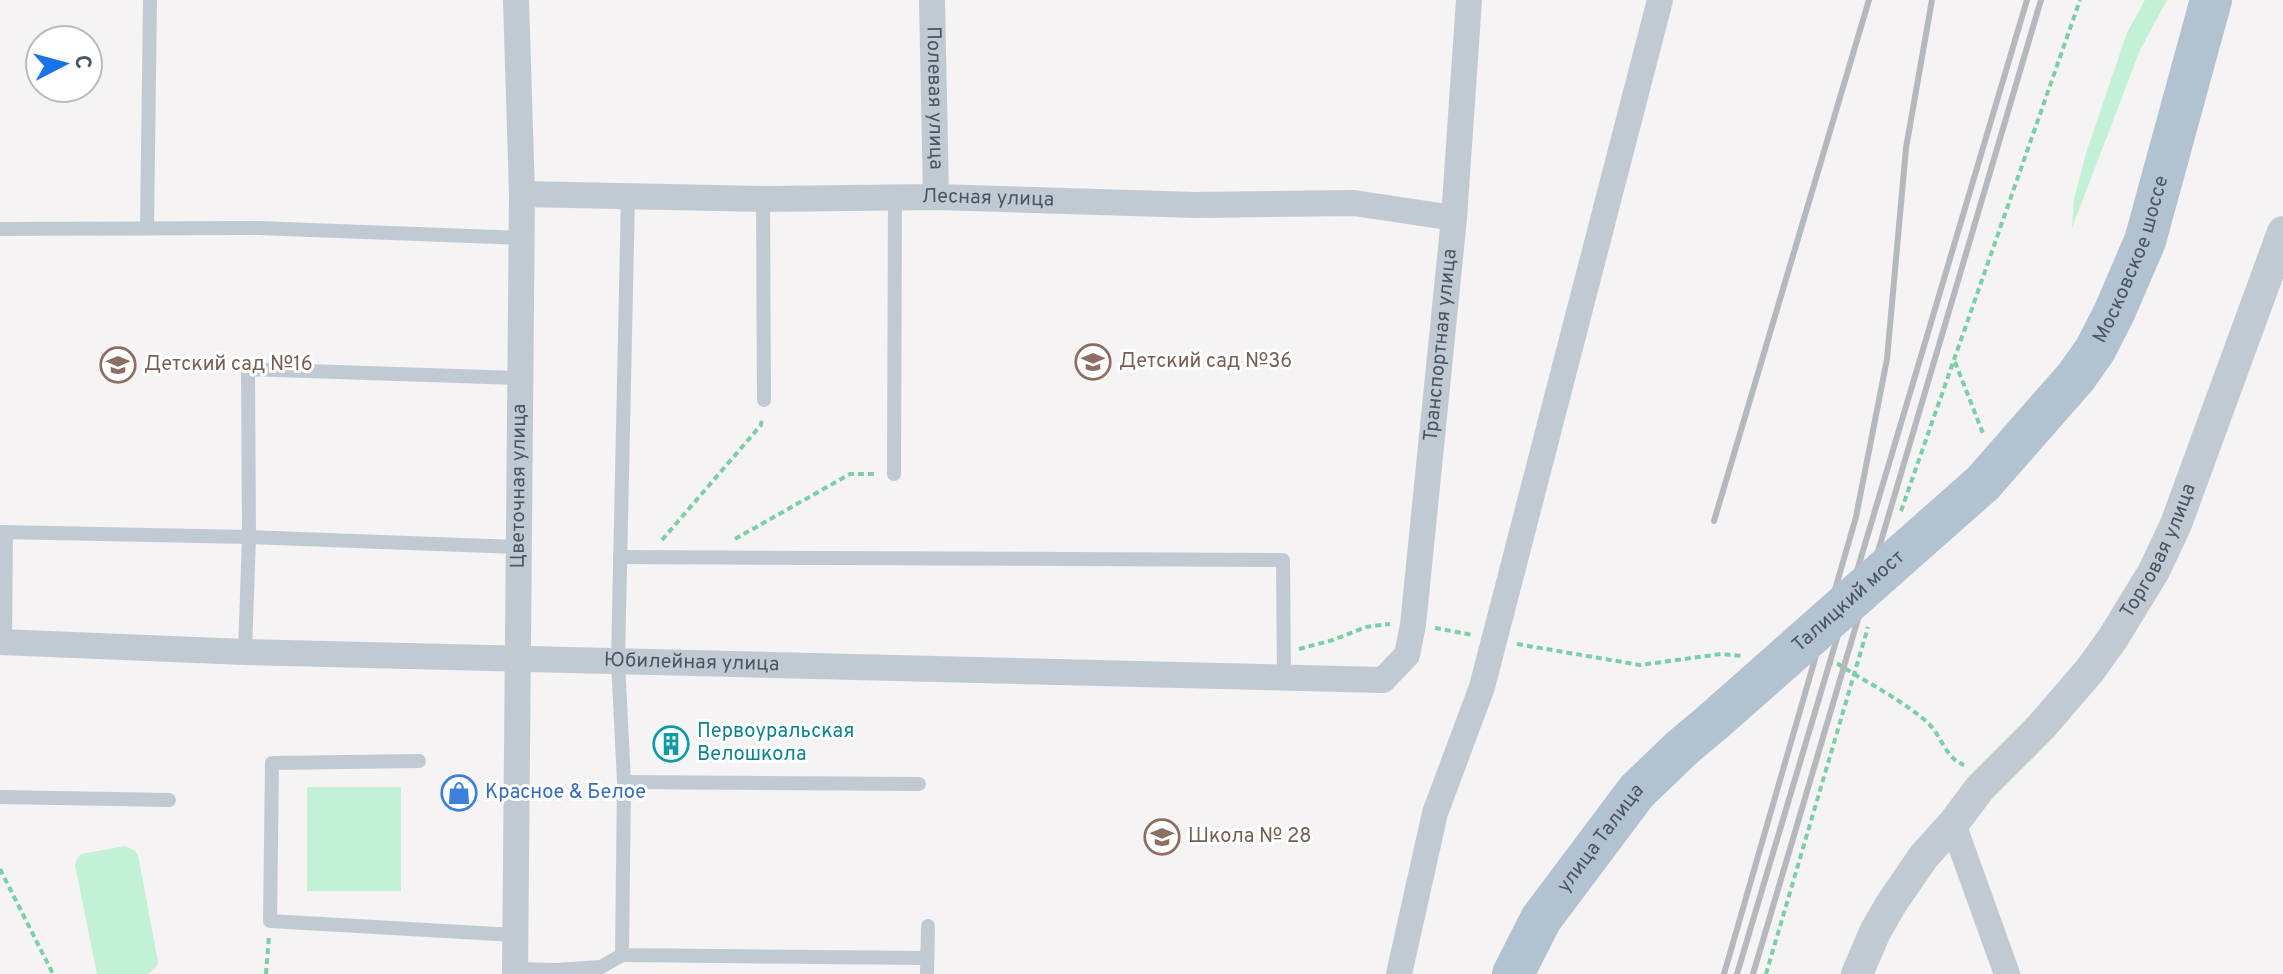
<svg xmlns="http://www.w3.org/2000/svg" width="2283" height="974" viewBox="0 0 2283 974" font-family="Overpass,sans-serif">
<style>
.green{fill:#c3f1d5}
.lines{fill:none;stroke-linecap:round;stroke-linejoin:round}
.path{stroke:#7ad0a6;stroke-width:4;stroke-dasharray:6 4;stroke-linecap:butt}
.service{stroke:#c1cad2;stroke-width:14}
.minor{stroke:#c1cad2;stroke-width:26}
.tertiary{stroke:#c1cad2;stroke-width:32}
.primary{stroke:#b3c2d1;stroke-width:42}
.rail{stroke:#b5b8bd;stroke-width:6}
.primary-bridge{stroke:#b3c2d1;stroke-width:42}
.labels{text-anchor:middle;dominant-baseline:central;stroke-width:6;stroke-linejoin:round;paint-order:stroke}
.street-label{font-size:20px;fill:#4a5661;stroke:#fff}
.education-label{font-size:20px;fill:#785e54;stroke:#fff;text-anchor:start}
.culture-label{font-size:20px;fill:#0d838f;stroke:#fff;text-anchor:start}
.shop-label{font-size:20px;fill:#366cbe;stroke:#fff;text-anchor:start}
</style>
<rect width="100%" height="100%" fill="#f5f3f3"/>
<g class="green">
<path d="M2145,0h22l-27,50 -68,178 2,-29 13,-49 40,-117z"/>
<rect x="307" y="787" width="94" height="104"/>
<path d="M125,846l10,5 3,4 20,107 -2,5 -7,7h-52l-22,-109 2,-6 4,-5z"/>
</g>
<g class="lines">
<g class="path">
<path d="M1955,362l29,74"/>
<path d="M1901,511l179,-511"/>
<path d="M735,539l115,-65h27"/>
<path d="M662,540l99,-115 1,-7"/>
<path d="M1435,628l38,7"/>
<path d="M1517,644l123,21 81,-11 21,2"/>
<path d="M1299,649l34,-9 33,-13 24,-3"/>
<path d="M1827,662l11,2c28,18 66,37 90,59 13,12 18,36 36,42"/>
<path d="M0,869l53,105"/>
<path d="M266,974l3,-38"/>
<path d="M1766,974l102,-347"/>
</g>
<g class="service">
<path d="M628,196l-10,465 6,121 -2,173 305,3"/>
<path d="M763,199l1,201"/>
<path d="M147,228l3,-228"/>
<path d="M0,229l258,-1 264,10"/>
<path d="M894,474l1,-276"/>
<path d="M0,532l249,5 269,10"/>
<path d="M620,557l663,3 1,117"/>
<path d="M5,642l1,-110"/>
<path d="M245,652l4,-115 -1,-168 273,9"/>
<path d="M419,761l-147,2 -2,158 244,14"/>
<path d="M624,782l295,2"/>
<path d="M0,797l169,3"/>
<path d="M515,969l41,1 45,-3 21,-12"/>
<path d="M927,974l1,-48"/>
</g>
<g class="minor">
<path id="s1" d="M932,0l4,197"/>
<path id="s2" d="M522,194l241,5 173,-2 260,8 158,-2 100,15"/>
<path id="s3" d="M0,642l245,10 1138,28 24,-25 6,-30 41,-407 15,-218"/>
<path d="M1953,824l54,150"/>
<path id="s4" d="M515,974l7,-780 -6,-194"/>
<path d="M1399,974l36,-161 47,-126 178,-687"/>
</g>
<path class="tertiary" id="s5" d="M1857,974l18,-42 16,-28 33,-48 29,-32 27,-36 61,-61 49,-57 23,-32 41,-67 22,-47 107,-292"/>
<g class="primary">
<path id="s6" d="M1983,483l93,-106 19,-27 19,-37 31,-72 66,-241"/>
<path id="s7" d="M1513,974l28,-55 96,-128 46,-44 31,-26"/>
</g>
<g class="rail">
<path d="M1714,521l155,-521"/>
<path d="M1724,974l132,-457 31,-158 19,-211 26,-148"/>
<path d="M1737,974l290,-974"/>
<path d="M1753,974l288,-974"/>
</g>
<path class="primary-bridge" id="s8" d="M1714,721l269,-238"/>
</g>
<defs>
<symbol id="school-ring" viewBox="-11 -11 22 22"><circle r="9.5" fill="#fff" stroke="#8d6e63" stroke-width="1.5"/><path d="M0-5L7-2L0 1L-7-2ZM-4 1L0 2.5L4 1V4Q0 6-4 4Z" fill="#8d6e63"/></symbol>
<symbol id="building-ring" viewBox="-11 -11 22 22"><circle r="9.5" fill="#fff" stroke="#0f9aa8" stroke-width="1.5"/><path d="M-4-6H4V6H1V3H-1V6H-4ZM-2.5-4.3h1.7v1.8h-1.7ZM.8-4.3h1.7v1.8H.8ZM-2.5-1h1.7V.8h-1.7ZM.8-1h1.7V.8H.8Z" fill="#0f9aa8"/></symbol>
<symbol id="shop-ring" viewBox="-11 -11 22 22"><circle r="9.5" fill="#fff" stroke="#3f7fe0" stroke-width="1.5"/><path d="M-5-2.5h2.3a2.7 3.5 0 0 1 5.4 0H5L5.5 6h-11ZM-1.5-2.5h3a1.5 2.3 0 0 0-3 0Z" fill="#3f7fe0"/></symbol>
</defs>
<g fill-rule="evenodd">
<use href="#school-ring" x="1073" y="342" width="40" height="40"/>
<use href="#school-ring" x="98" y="345" width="40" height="40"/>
<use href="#building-ring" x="651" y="724" width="40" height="40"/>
<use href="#shop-ring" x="439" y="773" width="40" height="40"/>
<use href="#school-ring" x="1142" y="817" width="40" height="40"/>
</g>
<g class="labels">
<g class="street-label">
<text stroke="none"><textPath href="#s1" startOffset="98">Полевая улица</textPath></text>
<text stroke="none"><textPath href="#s2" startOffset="466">Лесная улица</textPath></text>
<text stroke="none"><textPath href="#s6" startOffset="272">Московское шоссе</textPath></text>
<text stroke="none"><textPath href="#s3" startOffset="1730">Транспортная улица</textPath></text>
<text stroke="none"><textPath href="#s4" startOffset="488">Цветочная улица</textPath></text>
<text stroke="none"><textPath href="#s5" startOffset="524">Торговая улица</textPath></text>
<text stroke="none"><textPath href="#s8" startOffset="180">Талицкий мост</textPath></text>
<text stroke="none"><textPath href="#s3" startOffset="692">Юбилейная улица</textPath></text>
<text stroke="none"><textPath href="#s7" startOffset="162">улица Талица</textPath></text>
</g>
<g class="education-label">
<text x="1119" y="362">Детский сад №36</text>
<text x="144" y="365">Детский сад №16</text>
<text x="1188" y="837">Школа № 28</text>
</g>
<g class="culture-label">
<text x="697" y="732">Первоуральская<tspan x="697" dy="23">Велошкола</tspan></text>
</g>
<g class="shop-label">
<text x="485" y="793">Красное &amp; Белое</text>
</g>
</g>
<g transform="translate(64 64) rotate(84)"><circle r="38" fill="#ffffff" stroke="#b7bbc0" stroke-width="2"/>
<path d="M0-6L14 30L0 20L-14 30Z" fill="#1a73e8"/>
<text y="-12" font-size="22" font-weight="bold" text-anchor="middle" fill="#4a5661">С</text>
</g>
</svg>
